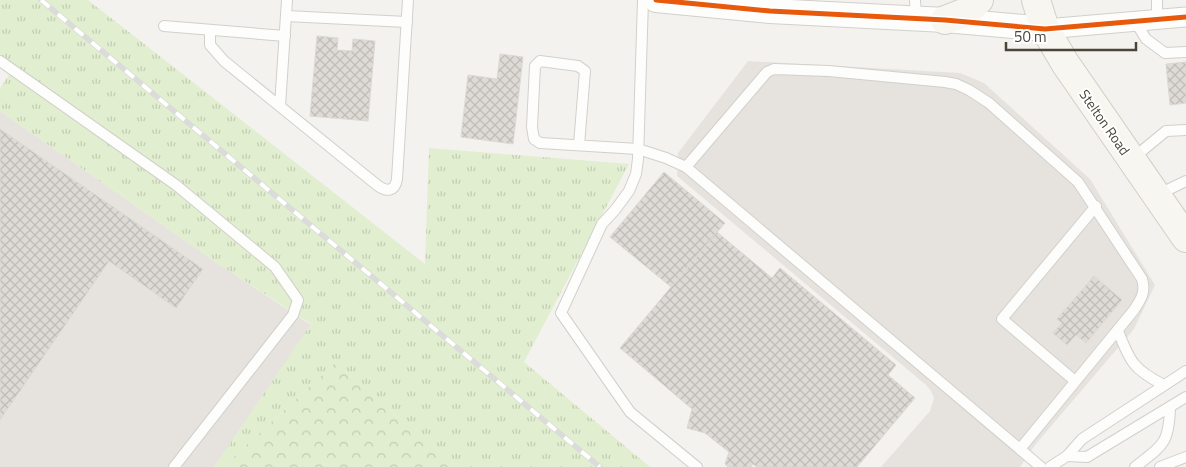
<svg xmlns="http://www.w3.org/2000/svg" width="1186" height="467" viewBox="0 0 1186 467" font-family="'Titillium Web',sans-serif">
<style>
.industrial{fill:#e6e2de}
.grass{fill:url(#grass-tufts)}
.forest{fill:url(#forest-crowns)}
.parking{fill:#e6e3df;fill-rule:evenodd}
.building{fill:url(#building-cross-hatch);stroke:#dcd9d4}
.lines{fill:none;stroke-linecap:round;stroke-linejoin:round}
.service-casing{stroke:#d2d0cb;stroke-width:12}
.minor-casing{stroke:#d2d0cb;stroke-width:21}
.tertiary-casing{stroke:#d2d0cb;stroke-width:26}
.secondary-casing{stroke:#d3cfc5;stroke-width:30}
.service{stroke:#fdfdfc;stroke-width:10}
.minor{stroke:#fdfdfc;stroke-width:19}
.tertiary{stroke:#fdfdfc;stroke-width:24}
.secondary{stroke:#f7f6f1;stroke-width:28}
.rail-casing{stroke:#dbdbda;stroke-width:5.5}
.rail{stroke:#fff;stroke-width:4;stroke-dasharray:11;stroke-linecap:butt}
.cycleway-casing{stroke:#fff;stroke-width:8}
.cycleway{stroke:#e8590c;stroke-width:5}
.labels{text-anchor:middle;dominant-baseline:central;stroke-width:4;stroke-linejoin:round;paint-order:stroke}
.street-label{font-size:14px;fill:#4b4439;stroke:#fff}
</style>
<defs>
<pattern id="grass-tufts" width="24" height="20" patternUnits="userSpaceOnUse" patternTransform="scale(1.25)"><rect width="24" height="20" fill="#e1eecf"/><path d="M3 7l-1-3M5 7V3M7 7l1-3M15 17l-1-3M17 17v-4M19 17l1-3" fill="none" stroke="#c3cdb2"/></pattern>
<pattern id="forest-crowns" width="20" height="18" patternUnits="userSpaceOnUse" patternTransform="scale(1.25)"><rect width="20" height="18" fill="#e1eecf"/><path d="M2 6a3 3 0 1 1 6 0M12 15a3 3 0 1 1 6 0" fill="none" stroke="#c3cdb2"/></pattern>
<pattern id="building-cross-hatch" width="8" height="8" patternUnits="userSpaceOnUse" patternTransform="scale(1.25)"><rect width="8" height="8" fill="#dedbd6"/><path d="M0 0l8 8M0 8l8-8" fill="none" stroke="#c0bdb8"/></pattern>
</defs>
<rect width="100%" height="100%" fill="#f4f2ee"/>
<path class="industrial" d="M0,111l217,152 94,62 -97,142h-214z"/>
<path class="grass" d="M0,0h88l337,264 4,-116 200,16 -105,198 126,105h-192l-123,-104 -107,99 -2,5h-12l97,-143 -94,-61 -217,-152v-23l15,-22 -15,-12z"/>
<path class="forest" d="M335,363l123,104h-232l2,-5z"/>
<path class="parking" d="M748,61l212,12 24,10 106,96 65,106 -21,44 -99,116 -15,22h-139l49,-56 4,-13 -3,-7 -5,-6 -249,-209 1,-23zM1094,276l28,24 -36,43 -10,-8 -9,10 -14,-12 9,-10 -5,-4z"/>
<g class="building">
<path d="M317,36l21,2 -1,12 15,1 1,-12 22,2 -7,80 -58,-5z"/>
<path d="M500,54l23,3 -10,87 -52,-7 7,-62 29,4z"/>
<path d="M1186,62v41l-16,2 -4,-41z"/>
<path d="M0,129l203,140 -27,39 -67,-47 -109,159z"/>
<path d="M664,172l61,51 -54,64 -61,-50z"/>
<path d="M717,232l55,46 8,-10 116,97 -8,10 27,23 -58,69h-100l-4,-3 -2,3h-23l-3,-3 4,-12 -24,-19 -18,-5 5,-19 -72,-61z"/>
<path d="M1094,276l28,24 -36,43 -10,-8 -9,10 -14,-12 9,-10 -5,-4z"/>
</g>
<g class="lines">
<defs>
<g id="service">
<path d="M643,0l-5,159 -2,15 -7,17 -14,19 -13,14 -41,89 69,99 67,55"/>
<path d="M915,0l1,19"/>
<path d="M1157,0v20"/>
<path d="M286,16l121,6"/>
<path d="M1135,21l11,18 19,14 21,-1"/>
<path d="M164,26l121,10"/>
<path d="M210,30v15l14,16 153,124c9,7 18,7 20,-6l11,-179"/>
<path d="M0,61l176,124 99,82 23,33 -5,15 -119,152"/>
<path d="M280,106l7,-106"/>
<path d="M579,145l6,-74 -7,-5 -38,-5 -5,5 -3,61 2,12 6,4 98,6 28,9 20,9 81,-95 7,-3 55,2 116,11 11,2 13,6 20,13 89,79 64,97c4,13 -1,20 -8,31l-114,139"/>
<path d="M1132,159l34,-28 20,-1"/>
<path d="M686,167l355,300"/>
<path d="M1157,195l29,-14"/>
<path d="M1118,331c12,31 16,39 46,54"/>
<path d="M1186,371l-104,68 -15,17 20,1 99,-60"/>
<path d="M1075,381l-73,-62 94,-113"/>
<path d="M1050,467l17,-11"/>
<path d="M1135,467c28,-22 34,-23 35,-60"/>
<path d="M1160,467l26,-10"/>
</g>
<path id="minor" d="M1045,29l141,-12"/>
<path id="tertiary" d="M656,0l114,11 175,9 100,9"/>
<g id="secondary">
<path d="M1036,0l9,29 20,34 121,175"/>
<path d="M945,20l21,-8 13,-12"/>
</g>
</defs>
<use href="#service" class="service-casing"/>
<use href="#minor" class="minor-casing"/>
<use href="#tertiary" class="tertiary-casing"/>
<use href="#secondary" class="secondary-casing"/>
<use href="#service" class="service"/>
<use href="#minor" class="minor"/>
<use href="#tertiary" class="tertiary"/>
<use href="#secondary" class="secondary"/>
<defs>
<path id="rail" d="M41,0l559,467"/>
</defs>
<use href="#rail" class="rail-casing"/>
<use href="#rail" class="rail"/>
<defs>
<path id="cycleway" d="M656,0l114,11 175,9 100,9 141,-12"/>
</defs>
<use href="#cycleway" class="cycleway-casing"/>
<use href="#cycleway" class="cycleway"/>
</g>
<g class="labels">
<g class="street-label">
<text transform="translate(1105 122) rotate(55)">Stelton Road</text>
</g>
</g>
<path d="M1006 42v8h130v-8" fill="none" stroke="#4b4439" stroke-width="2.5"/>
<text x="1014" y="42" font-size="15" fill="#4b4439" stroke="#ffffff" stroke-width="4" paint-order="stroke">50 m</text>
</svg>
